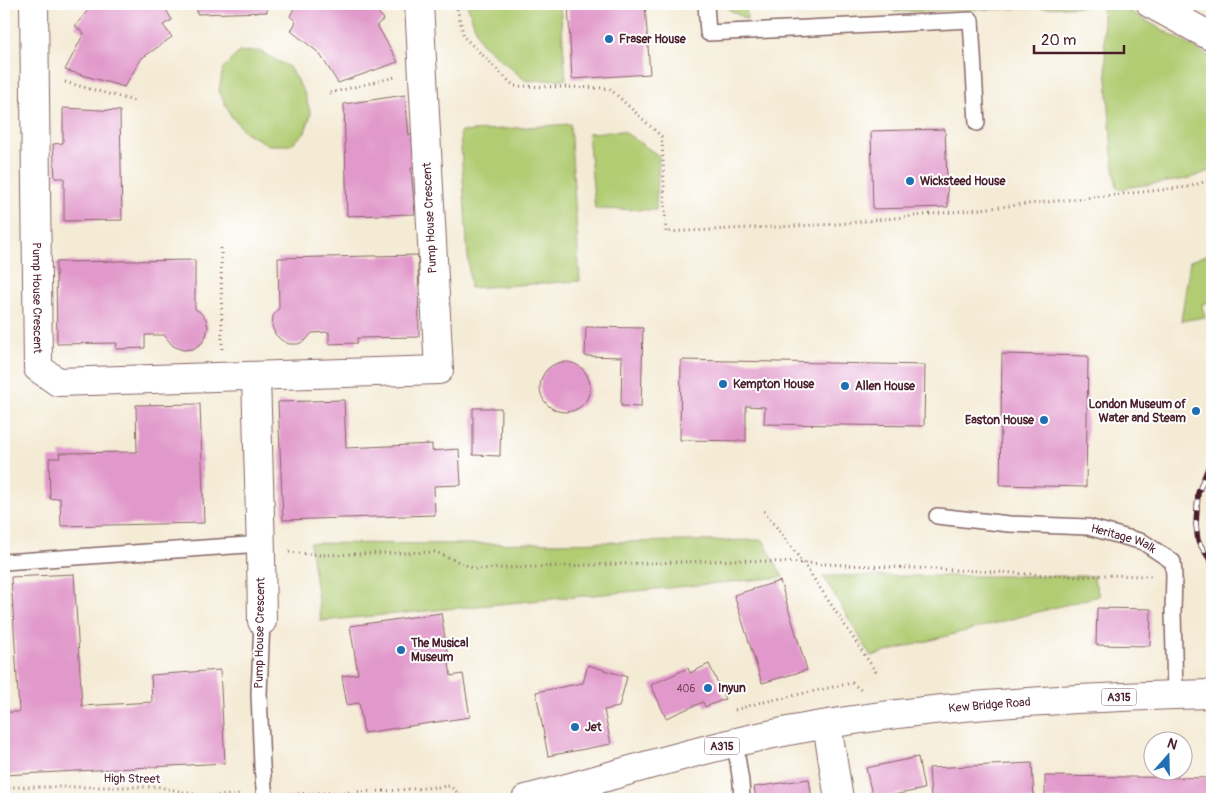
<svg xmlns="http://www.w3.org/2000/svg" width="1216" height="803" viewBox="0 0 1216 803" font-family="Pangolin,sans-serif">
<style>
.green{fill:#b1cc73;stroke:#7e764f}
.building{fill:#e199cb}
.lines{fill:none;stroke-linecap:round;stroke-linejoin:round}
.lane-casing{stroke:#866666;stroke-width:18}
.street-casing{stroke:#866666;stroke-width:30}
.primary-casing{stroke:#866666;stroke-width:30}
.path{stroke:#866666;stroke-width:3;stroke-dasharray:1 4;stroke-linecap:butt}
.lane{stroke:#fff;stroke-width:15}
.street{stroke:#fff;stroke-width:28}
.primary{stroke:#fff;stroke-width:28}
.rail-casing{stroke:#4a1f2b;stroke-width:5.5}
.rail{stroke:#fff;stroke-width:4;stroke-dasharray:11;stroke-linecap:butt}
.poi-dot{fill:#1f6fb2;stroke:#fff;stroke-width:2}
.labels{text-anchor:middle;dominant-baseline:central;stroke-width:4;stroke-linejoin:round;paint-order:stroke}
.number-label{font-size:10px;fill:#703e53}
.shield{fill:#fff;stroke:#80626b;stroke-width:1}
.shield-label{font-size:11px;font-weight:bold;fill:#4a1f2b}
.poi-label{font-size:12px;font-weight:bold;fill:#4a1f2b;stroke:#fff;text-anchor:start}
.street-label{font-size:12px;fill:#4a1f2b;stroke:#fff}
</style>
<rect width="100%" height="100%" fill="#fff"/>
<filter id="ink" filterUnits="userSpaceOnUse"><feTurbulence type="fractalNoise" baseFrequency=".02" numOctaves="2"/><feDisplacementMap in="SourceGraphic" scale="10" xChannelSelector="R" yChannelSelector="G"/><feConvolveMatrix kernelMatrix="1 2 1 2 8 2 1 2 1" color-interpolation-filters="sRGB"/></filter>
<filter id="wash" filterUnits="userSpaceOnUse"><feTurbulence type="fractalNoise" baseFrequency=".0096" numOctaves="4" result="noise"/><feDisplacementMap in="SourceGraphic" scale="20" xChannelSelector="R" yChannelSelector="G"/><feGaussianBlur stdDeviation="1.12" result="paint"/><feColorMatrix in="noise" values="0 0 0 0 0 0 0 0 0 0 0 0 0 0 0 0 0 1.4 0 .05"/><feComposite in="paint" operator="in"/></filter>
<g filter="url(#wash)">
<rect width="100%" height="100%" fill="#f4ebd5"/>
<g class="green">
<path d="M467,4h93l6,75 -40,2 -46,-39z"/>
<path d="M725,4h21l1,16 -22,-13z"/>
<path d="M893,4h224l95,54v112l-25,9 -70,10 -5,-36 -10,-147 -208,6z"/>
<path d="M259,51l30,16 15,25 7,22 -6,18 -14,13h-22l-24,-13 -14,-16 -12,-25 4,-23 16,-16z"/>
<path d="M570,124l10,157 -110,7 -10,-156z"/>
<path d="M623,131l36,25 -3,54 -61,-1 -7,-76z"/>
<path d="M1212,253v48l-10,3 3,13 -24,4 9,-60z"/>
<path d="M763,540l20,37 -462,44 -11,-78 160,1z"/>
<path d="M823,576h270l6,20 -228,60z"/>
</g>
<g id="blocks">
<g class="building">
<path d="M93,4h70l9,16 -9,5 9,12 -30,21 -18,29 -59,-17 19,-37 -9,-7z"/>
<path d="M197,4h70v8l-70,2z"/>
<path d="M296,4h74l14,15 -7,6 21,37 -60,21 -19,-30 -28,-22 5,-9 -6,-6z"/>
<path d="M568,4h77l5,70 -78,5z"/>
<path d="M405,95l4,40h5l3,33h-6l4,46 -68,2 -3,-112z"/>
<path d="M63,108l57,3 2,109 -58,1v-43h-9l-2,-34 10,-1z"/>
<path d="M945,129l3,78 -75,2 -2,-78z"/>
<path d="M418,255l1,82 -62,1v5l-28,1v-12l-17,1 -6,7 -8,4h-9l-8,-4 -6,-6 -3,-8 1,-10 6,-8 -1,-50z"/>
<path d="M195,260v49l5,3 6,7 2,8 -2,9 -4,7 -9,6 -10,1 -10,-4 -9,-11h-19v13l-29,1 1,-6 -60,1 -1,-82z"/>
<path d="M586,327l57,1 -2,79 -20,-1 1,-49 -37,-1z"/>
<path d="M1002,354l86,2 -2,131 -86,-2z"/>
<path d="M681,360l244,5 -1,61 -160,-2 1,-17 -19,-1v35l-66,-1z"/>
<circle cx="565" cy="387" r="25"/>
<path d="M344,400l2,48 86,-4v7l27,-2 2,36 -27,1 1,29 -152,5 -5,-118z"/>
<path d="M200,404l4,119 -143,3 -1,-28 -10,1 -1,-41h11l-1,-5 78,-1 -1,-47z"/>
<path d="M473,408h28l-1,48 -27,-1z"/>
<path d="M74,574l8,132 70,-4 -1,-27 69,-5 5,93 -221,12v-63h15l-8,-135z"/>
<path d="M780,581l27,89 -45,13 -28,-88z"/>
<path d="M1097,608l54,1 -1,37 -54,-1z"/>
<path d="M441,613l10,63 12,-2 7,43 -106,16 -5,-30 -12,2 -5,-29 16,-2 -8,-48z"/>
<path d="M709,664l16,35 -20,8 -2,-5 -37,16 -15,-33 37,-17 2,5z"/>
<path d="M588,665l39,12 -8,30 -15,3 7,34 -63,12 -12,-64 47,-9z"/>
<path d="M918,757l6,32 -51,10 -7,-31z"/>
<path d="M1032,763l2,36h-103l-2,-31z"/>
<path d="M1045,776l167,2v21h-167z"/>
<path d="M809,779l3,20h-56l-2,-12z"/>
<path d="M722,793l7,6h-32l-1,-1z"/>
</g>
</g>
</g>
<g filter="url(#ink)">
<use href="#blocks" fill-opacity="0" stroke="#866666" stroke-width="1"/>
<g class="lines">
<defs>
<g id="lane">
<path d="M706,4l2,29 263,-13 6,103"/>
<path id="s1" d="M937,516l72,8 79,3 55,15 30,20 1,14 -1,36 2,83"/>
<path d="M4,562l257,-18"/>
<path d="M262,621l-3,73 3,72 3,33"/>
<path d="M735,743l6,39 1,17"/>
</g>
<g id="street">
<path id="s2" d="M34,4l4,364 20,14 381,-12 -20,-366"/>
<path d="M1151,4l61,33"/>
<path d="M256,376l5,176 1,69"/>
<path d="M827,725l12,74"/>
</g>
<g id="primary">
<path id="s3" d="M526,799c81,-21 160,-47 242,-64 146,-30 296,-37 444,-41"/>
</g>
</defs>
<use href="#lane" class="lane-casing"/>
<use href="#street" class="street-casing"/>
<use href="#primary" class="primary-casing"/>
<g class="path">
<path d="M456,4l8,33 50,49 95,2 53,49 4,95 172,-8 351,-37 23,-8"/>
<path d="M65,82l69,19"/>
<path d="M330,93l65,-16"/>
<path d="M221,248l1,101"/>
<path d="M764,511l40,53 72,108"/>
<path d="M289,552l31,3 116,-3 39,17 263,-9 241,11 102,6 22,-2 48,1"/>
<path d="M735,710l24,-7 93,-20 9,7"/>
<path d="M4,790l7,-3h148l44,9 39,-1"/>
<path d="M288,794l98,-3 64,-5 15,13"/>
</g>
<use href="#lane" class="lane"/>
<use href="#street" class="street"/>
<use href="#primary" class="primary"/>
<defs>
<path id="rail" d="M1212,458l-14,35 -2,32 2,16 14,22"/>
</defs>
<use href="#rail" class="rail-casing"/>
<use href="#rail" class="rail"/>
</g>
</g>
<g class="poi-dot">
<circle cx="609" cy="39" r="5"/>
<circle cx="910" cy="181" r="5"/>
<circle cx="723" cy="384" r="5"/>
<circle cx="845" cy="386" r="5"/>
<circle cx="1196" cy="411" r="5"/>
<circle cx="1044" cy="420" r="5"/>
<circle cx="401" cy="650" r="5"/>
<circle cx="708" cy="688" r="5"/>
<circle cx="575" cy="727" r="5"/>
</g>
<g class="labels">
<g class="number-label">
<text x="686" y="689">406</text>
</g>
<g class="shield">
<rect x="1101.5" y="688.5" width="35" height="17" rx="4"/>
<rect x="704.5" y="737.5" width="35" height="17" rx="4"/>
</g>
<g class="shield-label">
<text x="1119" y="697">A315</text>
<text x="722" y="746">A315</text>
</g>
<g class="poi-label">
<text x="619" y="39">Fraser House</text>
<text x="920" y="181">Wicksteed House</text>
<text x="733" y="384">Kempton House</text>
<text x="855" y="386">Allen House</text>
<text x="1186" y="404" text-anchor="end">London Museum of<tspan x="1186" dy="14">Water and Steam</tspan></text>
<text x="1034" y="420" text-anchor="end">Easton House</text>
<text x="411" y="643">The Musical<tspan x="411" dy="14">Museum</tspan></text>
<text x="718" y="688">Inyun</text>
<text x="585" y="727">Jet</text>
</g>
<g class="street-label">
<text transform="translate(430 218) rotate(-93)">Pump House Crescent</text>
<text stroke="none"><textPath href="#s2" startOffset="294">Pump House Crescent</textPath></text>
<text stroke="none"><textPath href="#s1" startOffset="189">Heritage Walk</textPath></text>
<text transform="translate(260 633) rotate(-89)">Pump House Crescent</text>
<text stroke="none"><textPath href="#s3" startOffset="474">Kew Bridge Road</textPath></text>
<text transform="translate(132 779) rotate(1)">High Street</text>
</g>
</g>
<rect width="1216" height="803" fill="none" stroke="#fff" stroke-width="20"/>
<g transform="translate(1168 756) rotate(20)"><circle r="24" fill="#ffffff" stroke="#b7a5aa"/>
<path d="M0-4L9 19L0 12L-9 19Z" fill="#1f6fb2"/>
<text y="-8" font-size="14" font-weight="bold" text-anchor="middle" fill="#4a1f2b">N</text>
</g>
<path d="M1034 45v8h90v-8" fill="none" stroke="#4a1f2b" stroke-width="2.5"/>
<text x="1041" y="45" font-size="15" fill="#4a1f2b" stroke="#ffffff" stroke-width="4" paint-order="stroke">20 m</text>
</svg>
